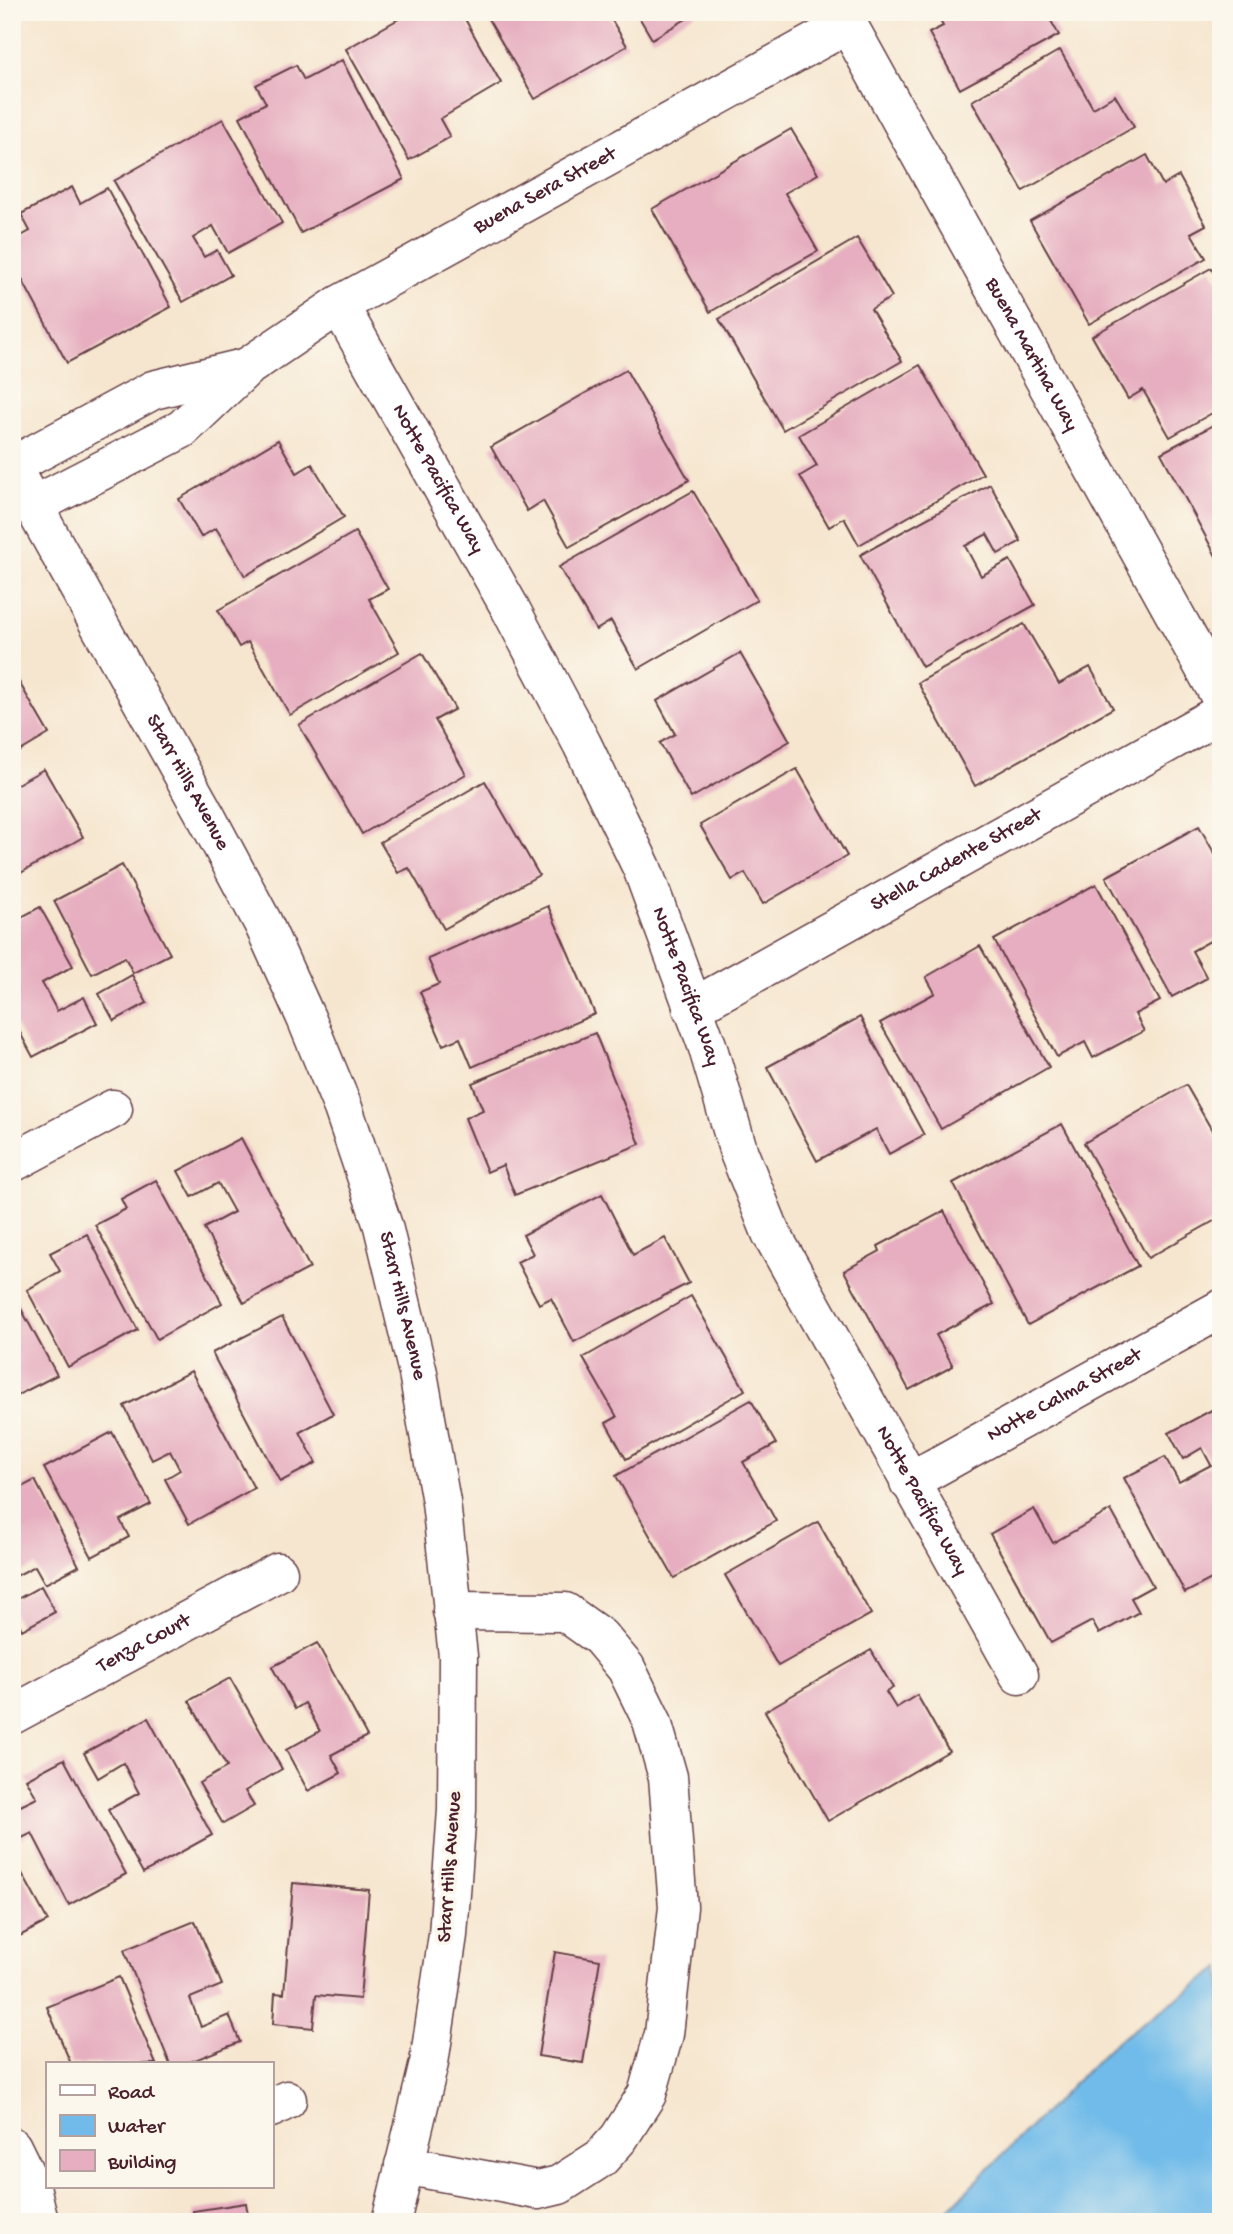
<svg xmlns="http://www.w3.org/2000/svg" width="1233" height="2234" viewBox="0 0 1233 2234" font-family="'Gochi Hand',sans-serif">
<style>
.water{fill:#70bbe9;stroke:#5d6d8a;stroke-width:2}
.building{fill:#e6aec0}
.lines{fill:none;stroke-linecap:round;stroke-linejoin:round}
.minor-casing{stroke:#643d44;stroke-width:41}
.minor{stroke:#fff;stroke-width:38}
.labels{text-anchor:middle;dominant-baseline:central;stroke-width:7;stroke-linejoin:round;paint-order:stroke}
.street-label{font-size:21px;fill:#4a1f2b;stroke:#fbf7ec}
</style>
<rect width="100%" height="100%" fill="#fbf7ec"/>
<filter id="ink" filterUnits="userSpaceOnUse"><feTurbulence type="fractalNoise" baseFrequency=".0143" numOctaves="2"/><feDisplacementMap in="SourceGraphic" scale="14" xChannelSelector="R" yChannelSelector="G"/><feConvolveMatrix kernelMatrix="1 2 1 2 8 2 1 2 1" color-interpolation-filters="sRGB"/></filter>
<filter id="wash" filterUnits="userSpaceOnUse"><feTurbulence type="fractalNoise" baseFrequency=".00686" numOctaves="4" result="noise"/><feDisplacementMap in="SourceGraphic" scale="28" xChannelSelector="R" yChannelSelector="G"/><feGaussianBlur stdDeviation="1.57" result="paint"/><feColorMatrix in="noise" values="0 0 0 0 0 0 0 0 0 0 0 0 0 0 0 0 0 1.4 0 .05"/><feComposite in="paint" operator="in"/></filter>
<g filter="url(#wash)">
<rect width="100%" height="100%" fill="#f6e6cf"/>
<path class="water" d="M1221,1968v254h-285l177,-178z"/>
<g id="blocks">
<g class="building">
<path d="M411,12h25l2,5 8,-5h15l40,71 -61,36 10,18 -41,23 -63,-111z"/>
<path d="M484,12h123l20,34 -92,53z"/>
<path d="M636,12h62l-46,27z"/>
<path d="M935,12h111l13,23 -99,54 -31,-56 14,-7z"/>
<path d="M1060,50l33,58 22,-13 19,32 -111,64 -51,-90z"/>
<path d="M342,60l62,119 -103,54 -61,-116 26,-14 -10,-18 40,-20 8,15z"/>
<path d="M223,119l59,104 -54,30 -15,-27 -20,12 11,19 13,-7 14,25 -48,27 -69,-121z"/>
<path d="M791,129l27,45 -33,19 33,58 -108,61 -58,-103z"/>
<path d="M1147,155l16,30 16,-9 27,49 -15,8 15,25 -117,66 -59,-103z"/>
<path d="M72,187l8,16 27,-15 64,119 -104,56 -55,-102v-20l18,-10 -9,-17z"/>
<path d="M857,238l35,59 -21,12 31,52 -119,69 -64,-111z"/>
<path d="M1211,268l10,17v123l-51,29 -27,-47 -15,9 -36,-63z"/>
<path d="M920,365l63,109 -124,71 -15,-27 -15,9 -29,-51 17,-10 -18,-31z"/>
<path d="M626,370l63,110 -120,67 -26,-46 -16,10 -36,-64z"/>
<path d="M1221,421v135l-4,2 -56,-105z"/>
<path d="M278,440l19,33 15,-9 32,53 -99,59 -29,-48 -15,9 -22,-38z"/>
<path d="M990,484l31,57 -23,13 -11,-20 -22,12 16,30 29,-16 25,45 -113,62 -62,-112z"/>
<path d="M693,491l64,109 -119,69 -27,-48 -15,9 -37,-63z"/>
<path d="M355,532l33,57 -19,10 30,53 -109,63 -42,-73 -9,5 -21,-37z"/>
<path d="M1024,624l35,60 31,-17 23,41 -138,78 -57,-103z"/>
<path d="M422,653l33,56 -20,11 31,54 -104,60 -63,-109z"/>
<path d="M740,653l50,88 -99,57 -31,-55 15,-9 -18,-33z"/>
<path d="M12,670l37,64 -37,22z"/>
<path d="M44,769l39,68 -71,41v-91z"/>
<path d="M797,769l50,87 -84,48 -18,-31 -13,7 -32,-55z"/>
<path d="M485,781l54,94 -95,54 -35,-61 -11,5 -18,-31z"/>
<path d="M1199,826l22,39v70l-29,16 15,27 -35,19 -66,-120z"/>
<path d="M122,865l48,89 -37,19 -8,-16 -33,17 -38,-73z"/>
<path d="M1096,884l64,117 -25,13 9,17 -51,27 -8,-16 -28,15 -63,-117z"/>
<path d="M548,906l47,108 -123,53 -12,-29 -17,7 -23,-53 19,-8 -11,-25z"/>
<path d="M40,907l33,59 -31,17 15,28 27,-14 13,26 -64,34 -21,-39v-96z"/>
<path d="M980,946l69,121 -108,62 -61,-106 55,-30 -9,-16z"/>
<path d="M132,975l15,28 -33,18 -15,-27z"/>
<path d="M860,1017l64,118 -35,19 -13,-25 -59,32 -50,-94z"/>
<path d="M595,1033l45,111 -125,51 -12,-30 -16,7 -22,-54 18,-8 -11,-27z"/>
<path d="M1186,1085l35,61v71l-73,41 -64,-115z"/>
<path d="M1062,1124l76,142 -110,59 -75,-142z"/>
<path d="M241,1138l69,130 -66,35 -40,-75 30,-16 -16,-29 -26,14 -14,-26z"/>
<path d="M156,1180l66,123 -65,36 -62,-114 31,-16 -5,-10z"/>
<path d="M602,1194l31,61 32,-17 24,45 -115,59 -23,-44 -12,6 -22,-42 16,-8 -10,-19z"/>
<path d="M944,1211l50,93 -58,31 17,31 -44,24 -65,-119 36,-20 -2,-5z"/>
<path d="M87,1234l51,96 -70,37 -41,-77 33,-19 -10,-18z"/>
<path d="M12,1292l45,83 -45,23z"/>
<path d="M691,1296l54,94 -119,69 -20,-36 11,-6 -34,-59z"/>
<path d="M282,1317l51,97 -33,18 16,31 -36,19 -68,-129z"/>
<path d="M191,1371l63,117 -65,36 -24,-45 15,-9 -10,-19 -18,9 -28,-54z"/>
<path d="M751,1400l25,44 -33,18 33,59 -102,57 -58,-102z"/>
<path d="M1221,1405v169l-36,19 -61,-115 41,-21 14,25 32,-17 -9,-17 -19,11 -14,-26z"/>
<path d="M112,1432l39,72 -31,16 9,17 -37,20 -48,-89z"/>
<path d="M35,1480l44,86 -34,18 -10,-18 -23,12v-86z"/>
<path d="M1034,1509l19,34 58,-33 42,76 -22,12 8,14 -40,22 -7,-13 -41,22 -61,-109z"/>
<path d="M818,1522l53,92 -93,52 -53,-91z"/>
<path d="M41,1586l14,26 -33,18 -10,-20v-8z"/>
<path d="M317,1643l50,93 -36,19 10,18 -33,18 -22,-41 34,-19 -15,-28 -10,6 -23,-42z"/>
<path d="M871,1650l22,38 -7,4 10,16 21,-13 32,56 -121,70 -63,-110z"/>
<path d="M230,1678l52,91 -37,22 9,15 -31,18 -24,-41 28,-16 -38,-66z"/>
<path d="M148,1718l64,117 -69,38 -35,-63 31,-17 -16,-30 -25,15 -14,-25z"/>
<path d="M64,1759l62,115 -57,31 -37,-72 -12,6 -8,-14v-15l25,-12 -11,-19z"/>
<path d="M12,1855l36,66 -36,19z"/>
<path d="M293,1883l76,7 -9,109 -44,-4 -3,33 -40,-4 2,-31 9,1z"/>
<path d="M195,1921l27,64 -32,13 11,29 28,-12 11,27 -55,22h-15l-46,-114z"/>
<path d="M555,1952l45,8 -17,103 -45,-7z"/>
<path d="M119,1977l37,87h-85l-24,-57z"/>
<path d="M246,2203l3,19h-54l-2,-11z"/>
</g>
</g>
</g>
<g filter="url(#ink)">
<use href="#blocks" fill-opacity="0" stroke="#643d44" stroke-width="2"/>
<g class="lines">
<defs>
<g id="minor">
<path id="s1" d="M841,12l380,686"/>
<path id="s2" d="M339,305l170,301 73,138 60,124 65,177 32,108 32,80 248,442"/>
<path d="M12,466l141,-76 91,-22"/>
<path id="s3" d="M12,468l195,350 56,105 43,95 37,90 40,118 35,147 23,129 17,154 -1,154 -9,125 -19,128 -38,159"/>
<path id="s4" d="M33,506l149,-77 64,-61 93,-63 509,-281"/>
<path id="s5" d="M692,1008l529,-295"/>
<path d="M12,1163l101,-54"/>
<path id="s6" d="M909,1482l312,-173"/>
<path id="s7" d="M12,1715l266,-143"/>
<path d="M271,2108l16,-8"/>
<path d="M12,2147l19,39 8,36"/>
<path d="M404,2165l134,25 21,-5 42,-27 18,-20 28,-44 17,-60 14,-127 -10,-130 -16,-56 -26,-53 -26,-31 -35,-25 -113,-1"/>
</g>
</defs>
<use href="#minor" class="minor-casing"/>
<use href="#minor" class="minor"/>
</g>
</g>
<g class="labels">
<g class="street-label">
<text stroke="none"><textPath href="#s4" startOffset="604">Buena Sera Street</textPath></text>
<text stroke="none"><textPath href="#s1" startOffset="392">Buena Martina Way</textPath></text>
<text stroke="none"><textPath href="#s2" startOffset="200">Notte Pacifica Way</textPath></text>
<text stroke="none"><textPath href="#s3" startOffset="360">Starr Hills Avenue</textPath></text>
<text stroke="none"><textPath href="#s5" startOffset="303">Stella Cadente Street</textPath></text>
<text stroke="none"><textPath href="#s2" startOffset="766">Notte Pacifica Way</textPath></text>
<text stroke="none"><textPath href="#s3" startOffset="928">Starr Hills Avenue</textPath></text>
<text stroke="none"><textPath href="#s6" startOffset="178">Notte Calma Street</textPath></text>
<text stroke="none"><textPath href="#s2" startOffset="1334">Notte Pacifica Way</textPath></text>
<text stroke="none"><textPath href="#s7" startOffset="150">Tenza Court</textPath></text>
<text transform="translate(451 1867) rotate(-86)">Starr Hills Avenue</text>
</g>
</g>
<rect width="1233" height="2234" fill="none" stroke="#fbf7ec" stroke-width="42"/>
<rect x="46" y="2062" width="228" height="126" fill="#fbf7ec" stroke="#b4a19f" stroke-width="2"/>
<rect x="60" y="2085" width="35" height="10" fill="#ffffff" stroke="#b4a19f" stroke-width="2"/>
<text x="108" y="2098" font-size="21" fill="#4a1f2b">Road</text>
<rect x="60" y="2115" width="35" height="21" fill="#70bbe9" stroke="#b4a19f" stroke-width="2"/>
<text x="108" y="2132" font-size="21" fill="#4a1f2b">Water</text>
<rect x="60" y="2150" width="35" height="21" fill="#e6aec0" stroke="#b4a19f" stroke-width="2"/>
<text x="108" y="2168" font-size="21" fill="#4a1f2b">Building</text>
</svg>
